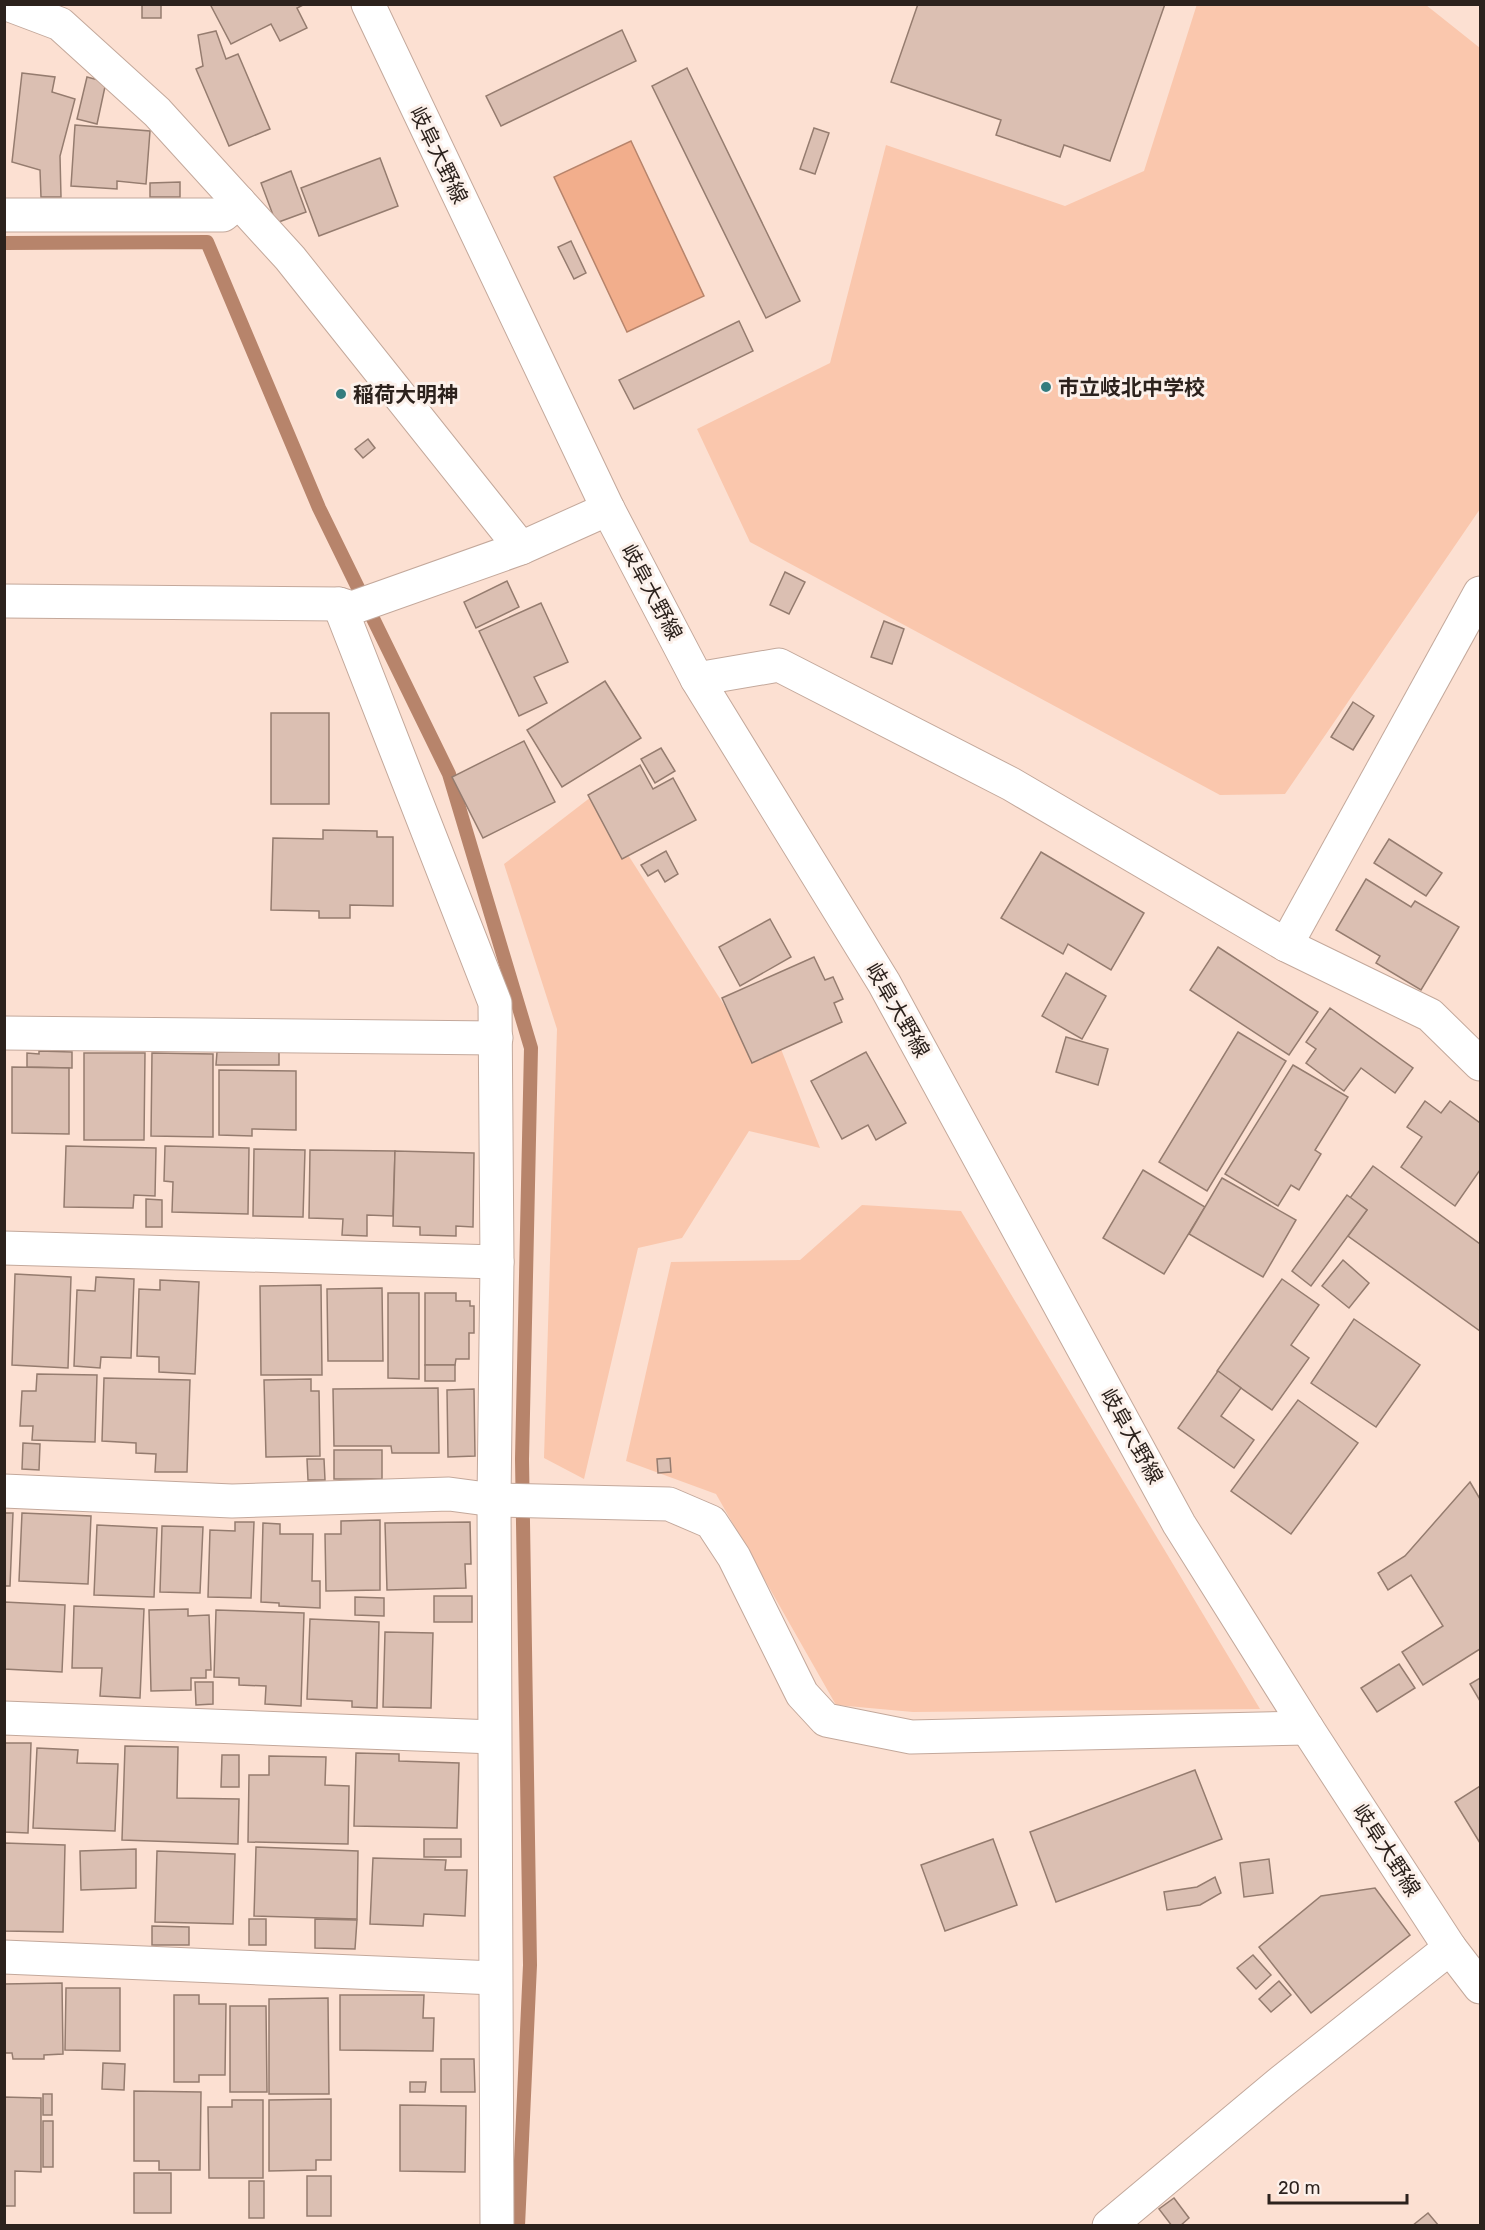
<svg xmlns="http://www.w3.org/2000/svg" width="1485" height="2230" viewBox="0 0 1485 2230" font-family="Rubik,'Noto Sans JP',sans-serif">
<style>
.green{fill:#fac7ad}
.water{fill:#f2ae8c;stroke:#b7846b;stroke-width:1.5}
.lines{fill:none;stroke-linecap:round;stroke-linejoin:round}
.stream{stroke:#b7846b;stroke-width:14}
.building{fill:#dbbfb2;stroke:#957c6f;stroke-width:1.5}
.minor-casing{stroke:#c3a89b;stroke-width:35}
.major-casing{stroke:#c3a89b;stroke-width:35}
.minor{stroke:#fff;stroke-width:33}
.major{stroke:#fff;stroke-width:33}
.poi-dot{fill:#337c7e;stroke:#fcf1eb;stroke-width:2}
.labels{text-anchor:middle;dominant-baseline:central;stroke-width:6;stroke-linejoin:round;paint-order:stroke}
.street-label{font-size:21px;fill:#2c221d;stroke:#fcf1eb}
.poi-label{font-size:21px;font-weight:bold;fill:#2c221d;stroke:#fcf1eb;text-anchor:start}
</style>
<rect width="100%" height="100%" fill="#fce0d2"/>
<g class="green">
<path d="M1197,4l229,1 54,43v461l-195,285 -65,1 -470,-253 -53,-113 133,-66 56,-218 179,61 79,-35z"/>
<path d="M591,797l158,247h30l41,104 -71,-17 -67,107 -44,10 -54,231 -40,-21 13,-429 -53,-165z"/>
<path d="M862,1205l99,6 299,498 -347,3 -77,-7 -120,-211 -90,-33 45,-199 129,-2z"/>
</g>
<path class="water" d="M631,141l73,155 -77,36 -73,-155z"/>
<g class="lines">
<path class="stream" d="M4,243l203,-1 112,266 130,266 82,274 -9,411 8,506 -12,261"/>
</g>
<g class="building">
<rect x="142" y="4" width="19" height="14"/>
<path d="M210,4h95l-8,4 10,20 -27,13 -9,-17 -40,20z"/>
<path d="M918,4h247l-55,157 -46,-16 -4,12 -64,-22 5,-15 -110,-38z"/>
<path d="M622,30l14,31 -135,65 -15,-30z"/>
<path d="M216,31l10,28 12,-5 32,75 -41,17 -33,-77 7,-3 -5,-31z"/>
<path d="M687,68l113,233 -34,17 -114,-232z"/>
<path d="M22,73l33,4 -3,15 23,7 -15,57 1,41h-20l-1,-27 -28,-8z"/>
<path d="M87,77l19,5 -9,42 -20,-5z"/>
<path d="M75,125l75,6 -4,53 -29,-3v8l-46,-3z"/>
<path d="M814,128l15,5 -14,41 -15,-5z"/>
<path d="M380,158l18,48 -79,30 -18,-48z"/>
<path d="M291,171l15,41 -30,11 -15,-40z"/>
<path d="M180,182v15h-30v-14z"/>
<path d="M571,241l15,32 -12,6 -16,-32z"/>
<path d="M739,321l14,30 -119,58 -15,-29z"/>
<path d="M368,439l7,9 -12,10 -8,-9z"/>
<path d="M785,572l20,10 -16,32 -19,-9z"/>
<path d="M507,581l12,26 -43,21 -12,-26z"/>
<path d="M541,603l27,59 -34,15 13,26 -28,13 -40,-85z"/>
<path d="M884,621l20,8 -12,35 -21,-7z"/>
<path d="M605,681l36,57 -79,49 -35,-57z"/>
<path d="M1353,702l21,14 -21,34 -22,-13z"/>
<rect x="271" y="713" width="58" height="91"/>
<path d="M524,741l31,61 -72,36 -31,-61z"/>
<path d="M661,748l14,23 -20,12 -14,-24z"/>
<path d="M640,765l13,24 20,-11 23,42 -74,39 -34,-64z"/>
<path d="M323,830l54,1v6h16v69l-43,-1v13h-31v-7l-48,-1 2,-72 50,1z"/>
<path d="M1389,839l53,34 -16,23 -52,-33z"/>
<path d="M666,851l12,23 -13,8 -7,-12 -10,6 -7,-11z"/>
<path d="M1041,852l103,61 -33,57 -43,-26 -5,10 -62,-36z"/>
<path d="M1366,879l45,28 4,-6 44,26 -38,63 -45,-27 4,-7 -44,-26z"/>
<path d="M770,919l21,38 -51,29 -21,-39z"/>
<path d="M1218,947l100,65 -29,43 -99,-65z"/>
<path d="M814,957l11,23 8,-3 10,22 -9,4 8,19 -90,41 -30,-65z"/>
<path d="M1066,973l40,23 -24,43 -40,-23z"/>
<path d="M1330,1008l83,60 -18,25 -34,-25 -17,23 -38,-28 10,-14 -10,-7z"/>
<path d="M1238,1032l48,29 -79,130 -48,-29z"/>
<path d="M1066,1037l42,12 -10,36 -42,-13z"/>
<path d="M39,1051l33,1v16l-45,-1v-14l12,1z"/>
<path d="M217,1052h62v13h-63z"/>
<path d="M866,1052l40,71 -30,17 -8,-15 -26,14 -31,-58z"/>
<path d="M84,1053h61l-1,87h-60z"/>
<path d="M152,1053l61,1v83l-62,-1z"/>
<path d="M1293,1065l55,32 -33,53 6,4 -22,36 -8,-5 -13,21 -53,-32z"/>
<path d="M12,1067l57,1v66l-57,-1z"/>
<path d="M219,1070l77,1v59l-44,-1v7l-33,-1z"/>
<path d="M1425,1101l16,12 9,-12 30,22v47l-25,36 -54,-39 21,-30 -15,-10z"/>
<path d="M66,1146l90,2 -1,48 -21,-1 -1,13 -69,-1z"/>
<path d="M165,1146l84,2 -1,66 -76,-2 1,-30 -9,-1z"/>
<path d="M254,1149l51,1 -2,67 -50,-1z"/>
<path d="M310,1150l85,1 -2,65 -26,-1v21l-25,-1 1,-16 -34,-1z"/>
<path d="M395,1151l79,2 -1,74 -17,-1v10l-36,-1v-8l-27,-1z"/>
<path d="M1373,1166l107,78v87l-132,-95 19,-26 -17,-12z"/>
<path d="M1143,1170l62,37 -41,67 -61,-36z"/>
<path d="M1222,1178l74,42 -33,57 -74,-43z"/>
<path d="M1347,1195l20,15 -56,76 -19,-15z"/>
<path d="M146,1199l16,1v27h-16z"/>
<path d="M1343,1260l26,23 -20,25 -27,-22z"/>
<path d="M15,1274l56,3 -3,91 -56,-3z"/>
<path d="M96,1277l38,2 -3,79 -30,-1 -1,11 -26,-2 3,-76 18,1z"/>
<path d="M1282,1279l37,26 -28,40 18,13 -37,52 -55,-39z"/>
<path d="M160,1280l39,2 -4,92 -36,-2v-15l-22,-1 2,-67 21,1z"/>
<path d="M321,1285l1,90h-61l-1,-89z"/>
<path d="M382,1288l1,73h-55l-1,-72z"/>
<path d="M388,1293h31v86l-31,-1z"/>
<path d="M425,1293h31v8h14v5h4v27h-5v26h-13l-1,6h-30z"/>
<path d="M1354,1319l66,46 -44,62 -65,-44z"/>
<rect x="425" y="1365" width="30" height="16"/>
<path d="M1218,1371l23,17 -20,28 33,24 -20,28 -56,-40z"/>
<path d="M37,1374l60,1 -2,67 -63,-2 1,-14h-13l2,-35h14z"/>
<path d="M104,1378l86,2 -3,92h-32l1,-18 -20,-1v-10l-34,-2z"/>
<path d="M311,1379v12h8l1,65 -54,1 -2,-77z"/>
<path d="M438,1388l1,65h-47l-1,-7h-57l-1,-57z"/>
<path d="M474,1389l1,67 -27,1 -1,-67z"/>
<path d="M1298,1400l60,43 -67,91 -60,-43z"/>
<path d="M23,1443l17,1 -1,26 -17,-1z"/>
<rect x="334" y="1450" width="48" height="29"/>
<path d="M670,1458l1,14 -13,1 -1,-14z"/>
<path d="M307,1459h17l1,21h-17z"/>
<path d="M1470,1482l10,17v150l-57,36 -21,-33 41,-26 -32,-51 -23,15 -10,-17 27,-17z"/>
<path d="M4,1513h9l-3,73h-6z"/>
<path d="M22,1513l69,3 -3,68 -69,-3z"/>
<path d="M380,1520v70l-54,1 -1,-57h16v-13z"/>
<path d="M235,1522h19l-3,76 -43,-1 2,-67 25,1z"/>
<path d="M470,1522l1,42h-6l1,24 -79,2 -2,-67z"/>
<path d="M263,1523l17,1v10h33l-1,47h8v27l-41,-2v-3l-18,-1z"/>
<path d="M97,1525l60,3 -3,69 -60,-2z"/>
<path d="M162,1526l41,1 -3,66 -40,-1z"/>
<rect x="434" y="1596" width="38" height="26"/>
<path d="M355,1597l29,1v18l-29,-1z"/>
<path d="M4,1602l61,3 -3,67 -58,-3z"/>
<path d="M74,1606l70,3 -4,89 -40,-2 2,-28h-30z"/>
<path d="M188,1609v7l21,-1 2,55h-5v8h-15v12l-40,1 -2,-81z"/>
<path d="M216,1610l88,3 -3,93 -36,-2 1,-18 -27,-1v-7l-25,-1z"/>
<path d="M310,1619l69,3 -2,86 -25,-1v-6l-45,-2z"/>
<path d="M385,1632l48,1 -2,75 -48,-1z"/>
<path d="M1399,1664l16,24 -38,24 -16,-24z"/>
<path d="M1480,1678v23l-10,-17z"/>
<path d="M195,1682h18v22l-17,1z"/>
<path d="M4,1743h27l-3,90 -24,-1z"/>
<path d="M125,1746l53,1 -1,51 62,1 -1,45 -116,-4z"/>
<path d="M37,1748l41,2 -1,13 41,1 -3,67 -82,-3z"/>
<path d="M356,1753l43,1v7l60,2 -2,65 -103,-2z"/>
<path d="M222,1755h17v32h-18z"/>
<path d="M269,1756l57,1 -1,28 24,1 -1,58 -100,-2 1,-67h20z"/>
<path d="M1195,1770l27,69 -166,63 -26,-70z"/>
<path d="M1480,1786v57l-25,-41z"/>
<rect x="424" y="1839" width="37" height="18"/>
<path d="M993,1839l24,66 -72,26 -24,-66z"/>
<path d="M4,1843l61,2 -2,87 -59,-1z"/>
<path d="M256,1847l102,4 -1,68 -103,-3z"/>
<path d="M136,1849v39l-55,2 -1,-39z"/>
<path d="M157,1851l78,3 -2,70 -78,-2z"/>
<path d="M373,1858l73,2 -1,10h22l-2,46 -41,-2 -1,12 -53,-2z"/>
<path d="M1269,1859l4,34 -29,4 -4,-34z"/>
<path d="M1215,1877l6,16 -21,12 -33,5 -3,-18 33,-5z"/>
<path d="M1375,1888l35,47 -99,78 -52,-66 62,-51z"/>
<rect x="249" y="1919" width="17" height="26"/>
<path d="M315,1919l42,1 -2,29 -40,-1z"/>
<path d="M152,1926l37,1v18h-37z"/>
<path d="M1253,1955l18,20 -15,14 -19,-21z"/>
<path d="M1279,1981l12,14 -20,17 -12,-13z"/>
<path d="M62,1983l1,71 -19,1v4h-31l-1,-6h-8v-69z"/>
<path d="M66,1988h54v63l-55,-1z"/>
<path d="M174,1995h25v9h27l-1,71h-26v7h-25z"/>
<path d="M340,1995h84l-1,23h11l-1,33 -93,-1z"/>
<path d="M328,1998l1,96h-60v-95z"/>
<path d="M230,2006h36l1,86h-37z"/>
<path d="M441,2059h33l1,33h-34z"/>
<path d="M103,2063l22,1 -1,26 -22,-1z"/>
<path d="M410,2082h16l-1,10h-15z"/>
<path d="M134,2091l67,1 -1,78h-41v-9h-25z"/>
<rect x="43" y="2094" width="9" height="21"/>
<path d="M4,2097l37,1v74l-26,-1v35h-11z"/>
<path d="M331,2099v61h-15v10l-47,1v-71z"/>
<path d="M232,2100h31v78h-54l-1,-71h24z"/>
<path d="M400,2105l66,1 -1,66 -65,-1z"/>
<rect x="43" y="2121" width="10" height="46"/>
<rect x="134" y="2173" width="37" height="40"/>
<rect x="307" y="2176" width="24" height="40"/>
<rect x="249" y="2181" width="15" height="37"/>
<path d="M1174,2198l15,20 -9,8h-8l-13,-17z"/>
<path d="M1428,2213l11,13h-27z"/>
</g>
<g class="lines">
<defs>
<g id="minor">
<path d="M7,4l53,20 97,88 133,146 231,290"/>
<path d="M4,215h219l16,-13"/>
<path d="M4,601l335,3 13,4 169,-60 87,-39"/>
<path d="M339,604l156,399 2,259 -3,238 3,726"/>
<path d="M697,679l82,-14 232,119 275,161 144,70 50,49"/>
<path d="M1286,945l194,-352"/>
<path d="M4,1033l492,5"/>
<path d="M4,1248l493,14"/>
<path d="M4,1491l228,10 217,-7 45,6 175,4 42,18 23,35 68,137 24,26 85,17 396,-9"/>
<path d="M4,1718l490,19"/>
<path d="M4,1957l491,21"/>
<path d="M1109,2226l171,-143 170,-135"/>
</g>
<path id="major" d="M368,4l240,505 89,170 187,304 295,541 128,204 143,220 30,39"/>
</defs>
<use href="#minor" class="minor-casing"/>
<use href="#major" class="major-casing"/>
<use href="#minor" class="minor"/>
<use href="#major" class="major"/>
</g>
<g class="poi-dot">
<circle cx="1046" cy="387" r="6"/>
<circle cx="341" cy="394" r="6"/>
</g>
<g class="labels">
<g class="street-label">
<text transform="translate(439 155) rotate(64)">岐阜大野線</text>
<text transform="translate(652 592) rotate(62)">岐阜大野線</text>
<text transform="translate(898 1010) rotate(60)">岐阜大野線</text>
<text transform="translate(1132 1436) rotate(61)">岐阜大野線</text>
<text transform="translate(1387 1850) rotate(57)">岐阜大野線</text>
</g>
<g class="poi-label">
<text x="1058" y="387">市立岐北中学校</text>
<text x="353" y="394">稲荷大明神</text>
</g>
</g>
<rect width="1485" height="2230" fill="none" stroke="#2c221d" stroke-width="12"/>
<path d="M1269 2194v9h138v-9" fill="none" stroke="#2c221d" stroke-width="3"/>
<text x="1278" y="2194" font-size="18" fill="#2c221d" stroke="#fcf1eb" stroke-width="4.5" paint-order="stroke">20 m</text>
</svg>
